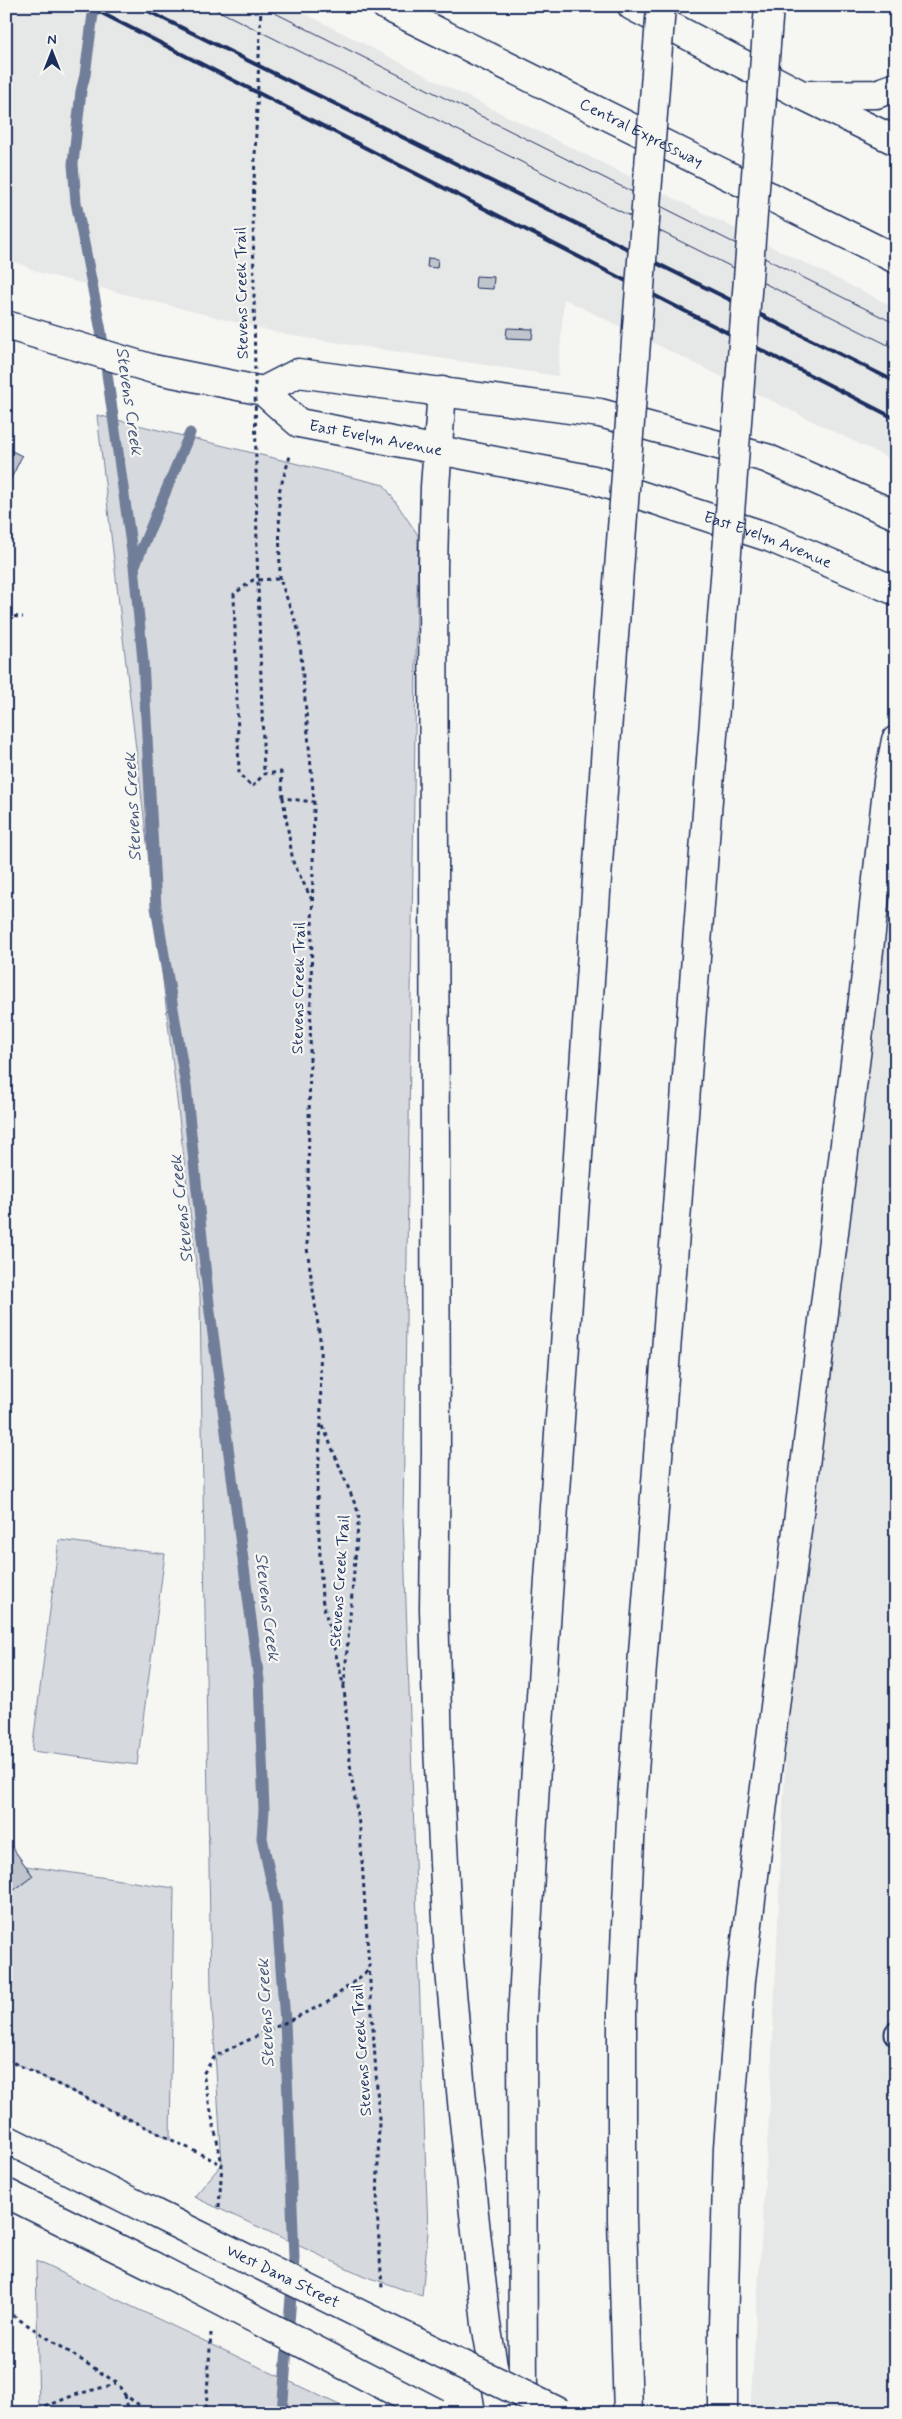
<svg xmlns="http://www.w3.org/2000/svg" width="902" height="2419" viewBox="0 0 902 2419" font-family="Mynerve,sans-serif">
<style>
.built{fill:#e6e7e7}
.green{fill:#d6d9dd;stroke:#78849e}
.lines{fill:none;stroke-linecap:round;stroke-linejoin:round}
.stream{stroke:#717e99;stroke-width:11}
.building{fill:#c0c4cd;stroke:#1b2f5e}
.lane-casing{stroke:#1b2f5e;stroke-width:25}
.secondary-casing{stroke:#1b2f5e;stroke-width:31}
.highway-casing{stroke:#1b2f5e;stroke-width:31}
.path{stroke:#1b2f5e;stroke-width:3;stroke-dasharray:4 4;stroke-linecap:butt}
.lane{stroke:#f6f6f2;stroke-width:21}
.secondary{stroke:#f6f6f2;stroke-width:28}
.highway{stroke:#f6f6f2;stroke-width:28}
.tram{stroke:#1b2f5e;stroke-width:1}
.rail{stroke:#1b2f5e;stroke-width:4}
.secondary-bridge-casing{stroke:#1b2f5e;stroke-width:31;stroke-linecap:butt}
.highway-bridge-casing{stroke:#1b2f5e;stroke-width:31;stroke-linecap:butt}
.path-bridge{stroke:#1b2f5e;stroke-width:3;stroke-dasharray:4 4;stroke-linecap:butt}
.secondary-bridge{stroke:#f6f6f2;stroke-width:28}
.highway-bridge{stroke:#f6f6f2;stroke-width:28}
.labels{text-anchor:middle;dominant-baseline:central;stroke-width:4.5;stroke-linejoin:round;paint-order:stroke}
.street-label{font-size:16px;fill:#1b2f5e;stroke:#f6f6f2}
.water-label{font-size:18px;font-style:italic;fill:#46567b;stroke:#f6f6f2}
</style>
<rect width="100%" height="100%" fill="#f6f6f2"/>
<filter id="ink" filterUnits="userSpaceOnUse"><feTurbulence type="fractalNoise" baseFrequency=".02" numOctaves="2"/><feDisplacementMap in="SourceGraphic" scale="10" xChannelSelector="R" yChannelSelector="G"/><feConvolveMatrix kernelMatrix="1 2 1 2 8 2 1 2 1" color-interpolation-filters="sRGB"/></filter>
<g filter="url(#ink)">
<g class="built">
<path d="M6,6h284l154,79 452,223v154l-332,-163 -6,77 -271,-41 -246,-62 -35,-15z"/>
<path d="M896,816v1597h-146l20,-313 21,-465z"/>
</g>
<g class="green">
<path d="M97,415l287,70 34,50 -15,982 25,715 -6,64 -60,-21 -168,-78 28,-33 -11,-174 -11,-693z"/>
<path d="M59,1540l106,14 -28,211 -105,-14z"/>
<path d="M26,1866l148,22 -4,251 -164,-80v-163l27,-20z"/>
<path d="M36,2261l320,152h-317z"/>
</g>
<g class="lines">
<g class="stream">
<path d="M94,6l-9,69 -4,16 -8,73 3,38 25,129 33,235 9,95 13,246 30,179 23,218 50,376 5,130 -2,28 14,65 9,118 9,237 -12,155"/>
<path d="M135,565l55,-132"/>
</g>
</g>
<g class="building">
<path d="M428,258l10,1 -1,9 -10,-1z"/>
<path d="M476,276l18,1 -1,12 -18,-1z"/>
<path d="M507,328l26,1 -1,10 -26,-1z"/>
<path d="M6,448l16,8 -16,33z"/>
<path d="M6,1839l27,37 -27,20z"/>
</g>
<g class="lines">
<defs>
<path id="lane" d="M896,2033v2"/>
<g id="secondary">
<path id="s1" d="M6,325l147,44 110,22 36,32 295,57 177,58 125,53"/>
<path d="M263,391l35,-18 302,40 166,45 130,57"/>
<path d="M6,2139l146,73"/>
<path d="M6,2193l147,73"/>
</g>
<g id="highway">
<path id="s2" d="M386,6l510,253"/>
<path d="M632,6l170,89 94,46"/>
<path d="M809,95l67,-1 20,-7"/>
<path d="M442,391l-7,96 -2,80 3,885 -2,157 4,138 11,213 14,152 23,212 15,89"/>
<path d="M523,2413l-1,-394 13,-235 74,-1081"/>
<path d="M628,2413l-6,-193v-209l10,-213 79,-1038"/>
<path d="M723,2413v-85l5,-181 13,-167 127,-1021 20,-178 8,-41"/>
</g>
</defs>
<use href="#lane" class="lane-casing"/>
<use href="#secondary" class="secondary-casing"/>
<use href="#highway" class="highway-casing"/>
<g class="path">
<path d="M280,579l-1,-87 11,-36"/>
<path d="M6,616l17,1"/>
<path d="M6,736l7,1"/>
<path d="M283,798l-2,-26 -17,2 -12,13 -13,-13 -5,-180 19,-14 27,-1 19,53 15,170 -7,446 13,91 1,84 -4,70 5,106 22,88 7,87 9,56 19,289 -2,91 5,78"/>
<path d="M312,900l-19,-38 -10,-64 31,4"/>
<path d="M323,1426l36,88 -15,171"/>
<path d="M6,2059l215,105"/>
<path d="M219,2207l3,-43 -19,-90 12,-18 113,-54 41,-32"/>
<path d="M6,2311l111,72 8,12 25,18"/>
<path d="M125,2395l4,18"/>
<path d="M31,2413l43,-18 42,-11"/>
<path d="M191,2413l15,-4 5,-76"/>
</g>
<use href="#lane" class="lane"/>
<use href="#secondary" class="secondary"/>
<use href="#highway" class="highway"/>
<g class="tram">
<path d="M209,6l687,343"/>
<path d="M261,6l635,318"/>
</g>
<g class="rail">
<path d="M88,6l808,413"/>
<path d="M138,6l758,376"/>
</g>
<defs>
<g id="secondary-bridge">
<path id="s3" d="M152,2212l409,201"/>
<path d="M153,2266l284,147"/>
</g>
<g id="highway-bridge">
<path d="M609,703l52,-697"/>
<path d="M711,760l58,-754"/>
</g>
</defs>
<use href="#secondary-bridge" class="secondary-bridge-casing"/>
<use href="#highway-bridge" class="highway-bridge-casing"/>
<path class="path-bridge" d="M261,6l-8,201 4,346 7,221"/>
<use href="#secondary-bridge" class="secondary-bridge"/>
<use href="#highway-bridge" class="highway-bridge"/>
</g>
</g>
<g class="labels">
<g class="street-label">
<text stroke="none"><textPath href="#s2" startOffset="285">Central Expressway</textPath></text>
<text transform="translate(242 293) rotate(-91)">Stevens Creek Trail</text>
<text stroke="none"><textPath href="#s1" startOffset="392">East Evelyn Avenue</textPath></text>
<text stroke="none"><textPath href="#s1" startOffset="798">East Evelyn Avenue</textPath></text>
<text transform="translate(299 988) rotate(-89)">Stevens Creek Trail</text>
<text transform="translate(340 1581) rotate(-86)">Stevens Creek Trail</text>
<text transform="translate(362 2050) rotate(-94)">Stevens Creek Trail</text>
<text stroke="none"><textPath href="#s3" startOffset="146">West Dana Street</textPath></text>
</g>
<g class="water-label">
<text transform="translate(129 401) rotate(82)">Stevens Creek</text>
<text transform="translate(133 807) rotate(-93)">Stevens Creek</text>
<text transform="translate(182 1209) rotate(-96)">Stevens Creek</text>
<text transform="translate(267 1607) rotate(83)">Stevens Creek</text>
<text transform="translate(266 2013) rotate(-93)">Stevens Creek</text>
</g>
</g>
<rect width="902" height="2419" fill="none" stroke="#f6f6f2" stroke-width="25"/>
<rect x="12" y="12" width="877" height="2394" fill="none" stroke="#1b2f5e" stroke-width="2" filter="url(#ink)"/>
<g transform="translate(52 52)" stroke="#f6f6f2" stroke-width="4" paint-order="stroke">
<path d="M0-4L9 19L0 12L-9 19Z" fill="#1b2f5e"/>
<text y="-8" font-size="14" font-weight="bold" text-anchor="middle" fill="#1b2f5e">N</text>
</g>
</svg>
